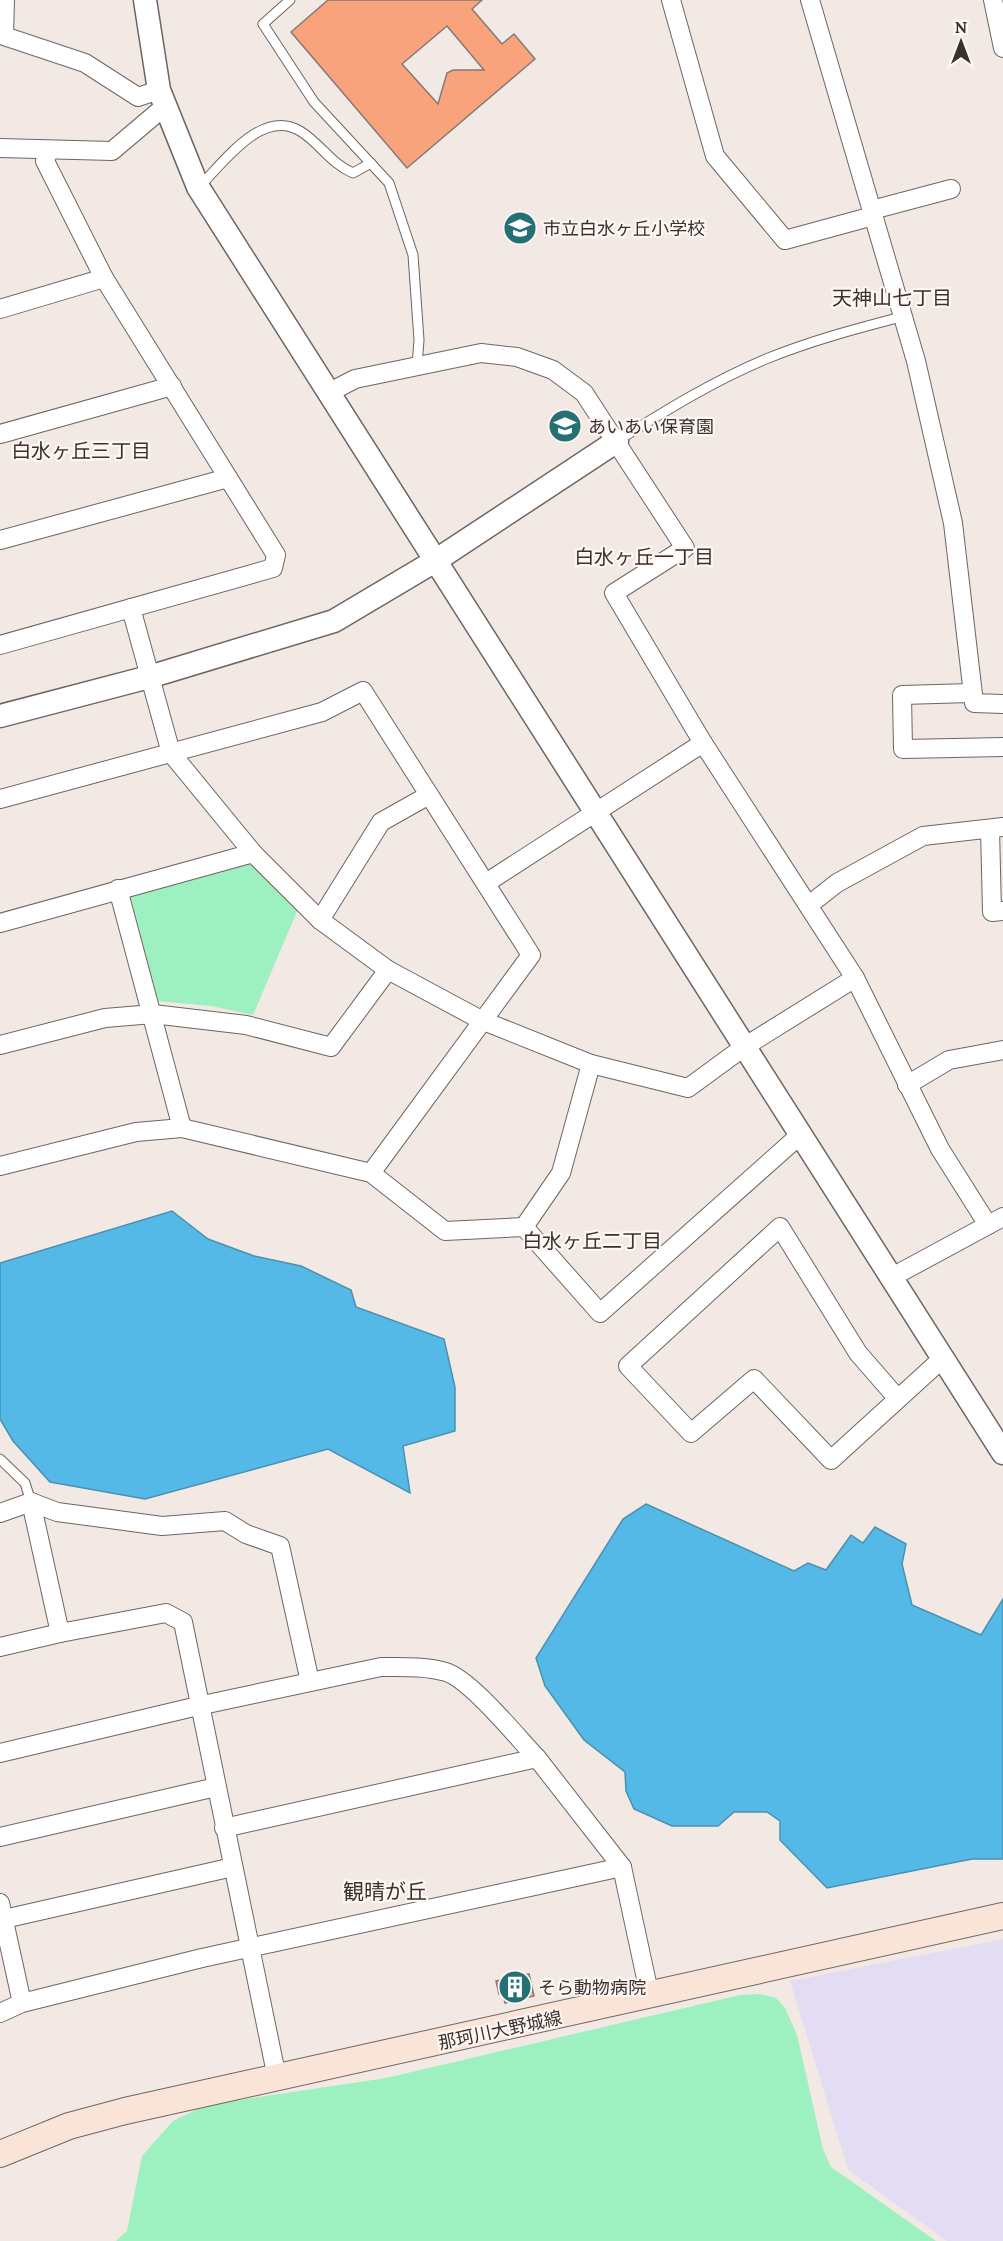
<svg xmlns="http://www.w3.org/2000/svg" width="1003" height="2241" viewBox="0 0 1003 2241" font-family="Lora,'Noto Sans JP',serif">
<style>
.industrial{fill:#e3ddf3}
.green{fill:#9df0c0}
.water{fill:#54b9e7;stroke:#4b90b0;stroke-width:1.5}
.building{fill:#f9a37d;stroke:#837a76;stroke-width:1.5;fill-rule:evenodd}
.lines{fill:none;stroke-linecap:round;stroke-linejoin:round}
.service-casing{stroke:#6e6561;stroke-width:11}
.minor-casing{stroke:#6e6561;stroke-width:20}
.tertiary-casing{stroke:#6e6561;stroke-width:25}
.secondary-casing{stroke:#6e6561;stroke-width:28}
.service{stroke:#fff;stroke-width:9}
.minor{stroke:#fff;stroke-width:18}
.tertiary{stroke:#fff;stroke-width:22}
.secondary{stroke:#fae4d8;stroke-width:26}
.labels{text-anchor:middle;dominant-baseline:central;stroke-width:4.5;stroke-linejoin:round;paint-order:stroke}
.poi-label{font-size:18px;fill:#363230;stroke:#fff6f3;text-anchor:start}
.street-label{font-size:18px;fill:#363230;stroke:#fff6f3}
.neighbourhood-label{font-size:20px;fill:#39312e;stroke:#fff6f3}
.quarter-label{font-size:21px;fill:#39312e;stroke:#fff6f3}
</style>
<rect width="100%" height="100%" fill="#f3e9e4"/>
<path class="industrial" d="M1003,1939v302h-56l-99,-71 -58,-189z"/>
<g class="green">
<path d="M251,863l47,46 -45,106 -42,-9 -54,-5 -27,-106z"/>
<path d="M760,1994l16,4 9,10 12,27 26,114 8,18 105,74h-820l11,-10 15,-75 31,-35 25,-12 28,-7 160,-24 354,-83z"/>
</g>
<g class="water">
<path d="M172,1211l36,28 46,17 47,10 50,24 5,17 88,32 11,48v44l-52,15 7,47 -82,-44 -183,50 -95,-17 -37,-41 -13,-22v-156z"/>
<path d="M646,1504l148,67 14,-8 18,7 25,-35 12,8 12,-16 31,17 -4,20 10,41 69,30 22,-36v260h-31l-145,29 -47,-48v-19l-13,-9h-33l-16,14h-46l-38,-17 -8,-18 -1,-19 -41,-32 -39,-54 -9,-28 87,-139z"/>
</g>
<g class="building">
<path d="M328,0h154l-10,9 30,35 12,-10 21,25 -128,109 -116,-136zM447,26l37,44h-31l-6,3 -9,31 -36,-40z"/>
<path d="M529,1974l5,22 -29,7 -2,-10 -4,1 -3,-13z"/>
</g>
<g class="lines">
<defs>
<g id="service">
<path d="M290,0l-27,24 51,78 75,81 24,72 6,85 -2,26"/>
<path d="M200,186c24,-24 62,-78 100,-55 20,12 31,33 53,42l18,-10"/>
<path d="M617,441c48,-30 96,-60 149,-82 44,-18 89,-30 135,-42"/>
<path d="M0,1459l25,24 6,19"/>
</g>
<g id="minor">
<path d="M5,0l-1,36 81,27 53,34 21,-7"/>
<path d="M671,0l44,156 70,84 88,-24"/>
<path d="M810,0l106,361 37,162 21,180 29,1"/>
<path d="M993,0l10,48"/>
<path d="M0,148l112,3 52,-44"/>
<path d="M872,210l79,-21"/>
<path d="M0,309l104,-31"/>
<path d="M328,393l27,-14 126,-26 36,4 36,13 31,23 101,155 -71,45 89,150 152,235 85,171 48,76"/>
<path d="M0,434l172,-48"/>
<path d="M0,540l228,-62"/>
<path d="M131,608l40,145 82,100"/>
<path d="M0,645l273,-77 3,-13 -172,-277 -59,-117 4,-11"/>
<path d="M971,693l-69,2 1,54 100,-2"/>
<path d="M0,799l322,-87 41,-21 168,264 -160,218"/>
<path d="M990,829l2,83 11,-1"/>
<path d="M486,883l217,-140"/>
<path d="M118,889l64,239"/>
<path d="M809,905l28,-22 86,-47 80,-9"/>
<path d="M320,920l61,-98 48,-27"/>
<path d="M0,923l253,-70 67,67 68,50 93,50 110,44 97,24 56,-41 111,-69"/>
<path d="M0,1045l105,-27 48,-4 93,11 85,22 57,-77"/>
<path d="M907,1085l42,-25 54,-10"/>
<path d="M0,1166l136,-34 46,-4 189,45 74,58 79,-4 76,86 200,-178"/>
<path d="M524,1227l37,-54 30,-109"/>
<path d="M892,1277l111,-60"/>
<path d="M898,1399l-40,-46 -78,-126 -152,139 63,67 63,-54 77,81 112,-102"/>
<path d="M31,1502l26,10 105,14 63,-5 21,13 34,12 30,136"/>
<path d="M0,1513l31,-11 29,131 106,-20 17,9 94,456"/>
<path d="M0,1647l60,-14"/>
<path d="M0,1753l198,-47 183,-39c20,0 45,-1 65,5 25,8 71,65 91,86"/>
<path d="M224,1828l313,-70 85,109"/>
<path d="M0,1837l216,-50"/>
<path d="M0,1903l22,100"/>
<path d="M4,1919l229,-52"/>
<path d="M0,2013l22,-10 180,-45 420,-91 28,130"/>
</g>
<g id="tertiary">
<path d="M145,0l14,90 39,97 805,1266"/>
<path d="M0,716l149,-39 185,-56 101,-60 182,-120"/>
</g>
<path id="secondary" d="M0,2154l69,-28 56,-15 878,-195"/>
</defs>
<use href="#service" class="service-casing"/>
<use href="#minor" class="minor-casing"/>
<use href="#tertiary" class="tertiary-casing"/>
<use href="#secondary" class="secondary-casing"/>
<use href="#service" class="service"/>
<use href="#minor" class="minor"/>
<use href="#tertiary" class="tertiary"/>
<use href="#secondary" class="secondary"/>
</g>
<defs>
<symbol id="school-disc" viewBox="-11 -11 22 22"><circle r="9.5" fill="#257075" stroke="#fff6f3"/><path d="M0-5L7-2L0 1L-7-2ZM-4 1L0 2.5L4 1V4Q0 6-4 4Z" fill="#fff"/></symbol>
<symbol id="building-disc" viewBox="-11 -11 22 22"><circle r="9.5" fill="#257075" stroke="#fff6f3"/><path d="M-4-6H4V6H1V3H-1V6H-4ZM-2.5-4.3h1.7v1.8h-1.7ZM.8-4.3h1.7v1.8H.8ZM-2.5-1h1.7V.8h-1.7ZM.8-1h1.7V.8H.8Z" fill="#fff"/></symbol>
</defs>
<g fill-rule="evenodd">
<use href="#school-disc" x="501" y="209" width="38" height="38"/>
<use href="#school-disc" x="546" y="407" width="38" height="38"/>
<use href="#building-disc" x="496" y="1968" width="38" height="38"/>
</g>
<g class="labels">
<g class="poi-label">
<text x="543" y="228">市立白水ヶ丘小学校</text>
<text x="588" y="426">あいあい保育園</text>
<text x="538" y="1987">そら動物病院</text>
</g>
<g class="street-label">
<text transform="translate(500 2030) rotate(-12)">那珂川大野城線</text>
</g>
<g class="neighbourhood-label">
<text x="892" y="297">天神山七丁目</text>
<text x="81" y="450">白水ヶ丘三丁目</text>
<text x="644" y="556">白水ヶ丘一丁目</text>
<text x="592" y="1240">白水ヶ丘二丁目</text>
</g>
<g class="quarter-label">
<text x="385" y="1891">観晴が丘</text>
</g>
</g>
<g transform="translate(961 42)" stroke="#fff6f3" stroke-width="4.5" paint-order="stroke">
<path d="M0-4.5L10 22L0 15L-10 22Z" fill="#363230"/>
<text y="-9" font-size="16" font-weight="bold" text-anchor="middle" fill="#363230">N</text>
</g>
</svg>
